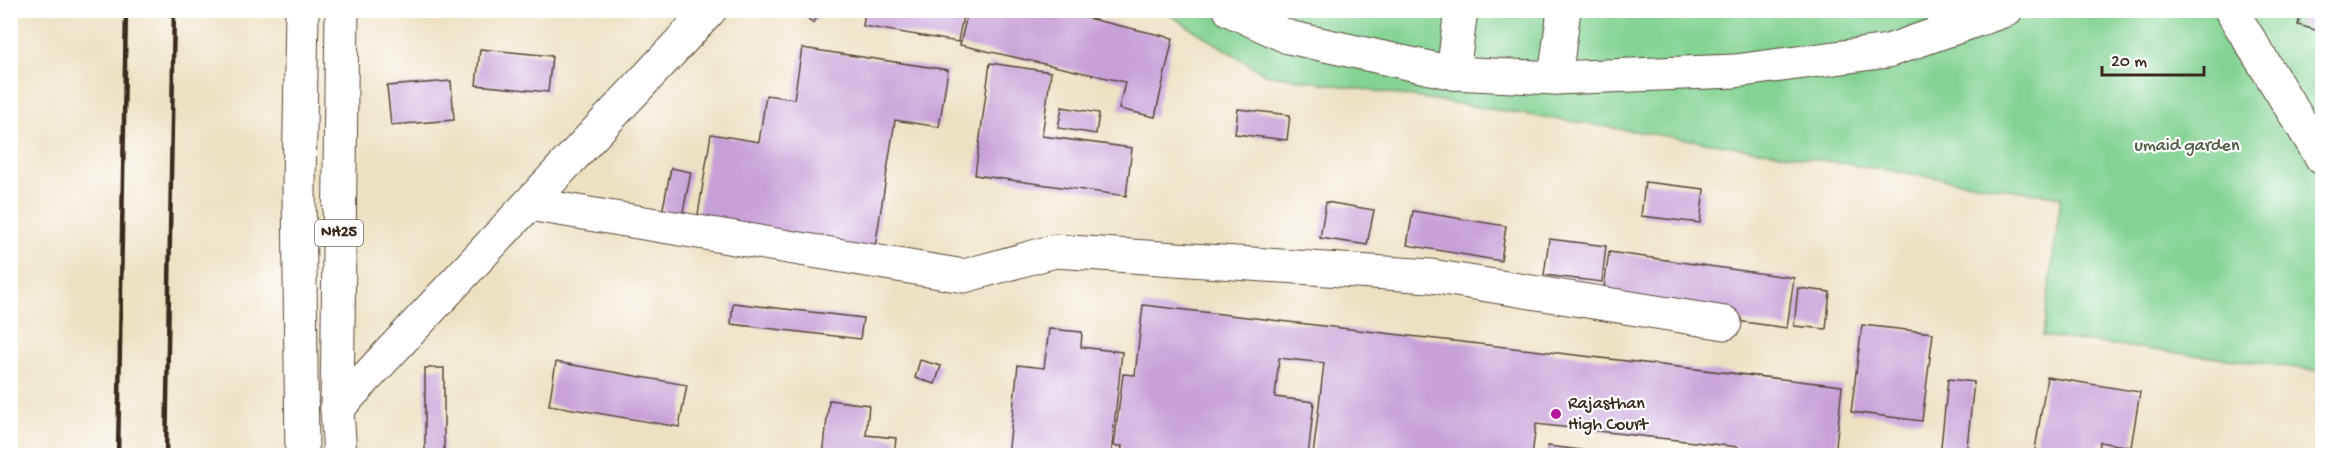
<svg xmlns="http://www.w3.org/2000/svg" width="2333" height="466" viewBox="0 0 2333 466" font-family="'Gochi Hand',sans-serif">
<style>
.green{fill:#83d393;stroke:#5f7e58;stroke-width:1.5}
.building{fill:#c8a0d8}
.lines{fill:none;stroke-linecap:round;stroke-linejoin:round}
.minor-casing{stroke:#564537;stroke-width:35}
.major-casing{stroke:#564537;stroke-width:35}
.minor{stroke:#fff;stroke-width:33}
.major{stroke:#fff;stroke-width:33}
.rail{stroke:#3b2a1e;stroke-width:4.5}
.poi-dot{fill:#b5179e;stroke:#fff;stroke-width:2}
.labels{text-anchor:middle;dominant-baseline:central;stroke-width:4.5;stroke-linejoin:round;paint-order:stroke}
.shield{fill:#fff;stroke:#766a62;stroke-width:1.5}
.shield-label{font-size:16px;font-weight:bold;fill:#3b2a1e}
.park-label{font-size:18px;fill:#515d41;stroke:#fff}
.poi-label{font-size:18px;fill:#3b2a1e;stroke:#fff;text-anchor:start}
</style>
<rect width="100%" height="100%" fill="#fff"/>
<filter id="ink" filterUnits="userSpaceOnUse"><feTurbulence type="fractalNoise" baseFrequency=".0167" numOctaves="2"/><feDisplacementMap in="SourceGraphic" scale="12" xChannelSelector="R" yChannelSelector="G"/><feConvolveMatrix kernelMatrix="1 2 1 2 8 2 1 2 1" color-interpolation-filters="sRGB"/></filter>
<filter id="wash" filterUnits="userSpaceOnUse"><feTurbulence type="fractalNoise" baseFrequency=".008" numOctaves="4" result="noise"/><feDisplacementMap in="SourceGraphic" scale="24" xChannelSelector="R" yChannelSelector="G"/><feGaussianBlur stdDeviation="1.35" result="paint"/><feColorMatrix in="noise" values="0 0 0 0 0 0 0 0 0 0 0 0 0 0 0 0 0 1.4 0 .05"/><feComposite in="paint" operator="in"/></filter>
<g filter="url(#wash)">
<rect width="100%" height="100%" fill="#ede1c2"/>
<path class="green" d="M1163,11h1159v360l-279,-35 18,-139 -796,-123z"/>
<g id="blocks">
<g class="building">
<path d="M799,10h25l-11,13z"/>
<path d="M865,10h99l-6,32 -95,-16z"/>
<path d="M968,10h84l121,28 -18,79 -36,-8 6,-27 -165,-37z"/>
<path d="M2302,10h20v22l-24,-7z"/>
<path d="M802,48l146,22 -9,57 -44,-7 -21,134 -178,-27 15,-93 48,8 7,-47 28,4z"/>
<path d="M480,49l72,7 -4,36 -72,-7z"/>
<path d="M990,63l61,9 -9,64 90,12 -6,48 -151,-21z"/>
<path d="M451,81l3,39 -63,5 -4,-39z"/>
<path d="M1062,107l37,6 -3,21 -38,-6z"/>
<path d="M1238,109l52,6 -3,25 -52,-6z"/>
<path d="M671,168l20,4 -10,50 -20,-4z"/>
<path d="M1645,182l59,7 -4,34 -59,-7z"/>
<path d="M1326,202l48,8 -7,35 -47,-7z"/>
<path d="M1413,211l93,15 -5,35 -94,-16z"/>
<path d="M1549,239l57,7 -4,36 -58,-7z"/>
<path d="M1609,252l185,26 -7,50 -185,-26z"/>
<path d="M1798,288l32,4 -4,37 -32,-3z"/>
<path d="M733,303l130,15 -3,21 -129,-15z"/>
<path d="M1143,305l699,81 -7,70h-98l1,-9 -202,-23 -4,32h-219l11,-93 -45,-5 -4,39 39,5 -6,54h-187l1,-10h-8l9,-72 12,1z"/>
<path d="M1862,325l71,8 -11,88 -71,-9z"/>
<path d="M1049,329l33,3 -1,15 41,5 -11,104h-103l10,-91 26,3z"/>
<path d="M920,360l21,6 -6,18 -20,-6z"/>
<path d="M556,362l131,23 -8,42 -130,-22z"/>
<rect x="425" y="368" width="19" height="88"/>
<path d="M2047,377l93,15 -9,55 -31,-5 -2,14h-64z"/>
<path d="M1948,379l26,3 -8,74h-26z"/>
<path d="M829,400l40,5 -3,30 30,3 -2,18h-71z"/>
<path d="M1548,446l65,8v2h-66z"/>
</g>
</g>
</g>
<g filter="url(#ink)">
<use href="#blocks" fill-opacity="0" stroke="#564537" stroke-width="1.5"/>
<g class="lines">
<defs>
<g id="minor">
<path d="M1230,10l58,27 165,36 102,5 180,-7 153,-20 118,-41"/>
<path d="M2231,10l91,148"/>
<path d="M1453,73l8,-63"/>
<path d="M1555,78l9,-68"/>
<path d="M529,204l435,72 91,-25 376,25 294,47"/>
<path d="M337,409l373,-399"/>
</g>
<g id="major">
<path d="M302,456l-3,-270 3,-176"/>
<path d="M340,456l-3,-47 5,-399"/>
</g>
</defs>
<use href="#minor" class="minor-casing"/>
<use href="#major" class="major-casing"/>
<use href="#minor" class="minor"/>
<use href="#major" class="major"/>
<g class="rail">
<path d="M118,456l8,-446"/>
<path d="M166,456l8,-446"/>
</g>
</g>
</g>
<circle class="poi-dot" cx="1556" cy="414" r="6"/>
<g class="labels">
<rect class="shield" x="315" y="220" width="48" height="26" rx="4.5"/>
<g class="shield-label">
<text x="339" y="233">NH25</text>
</g>
<g class="park-label">
<text x="2187" y="146">umaid garden</text>
</g>
<g class="poi-label">
<text x="1568" y="404">Rajasthan<tspan x="1568" dy="21">High Court</tspan></text>
</g>
</g>
<rect width="2333" height="466" fill="none" stroke="#fff" stroke-width="36"/>
<path d="M2102 66v9h102v-9" fill="none" stroke="#3b2a1e" stroke-width="3"/>
<text x="2111" y="66" font-size="18" fill="#3b2a1e" stroke="#ffffff" stroke-width="4.5" paint-order="stroke">20 m</text>
</svg>
